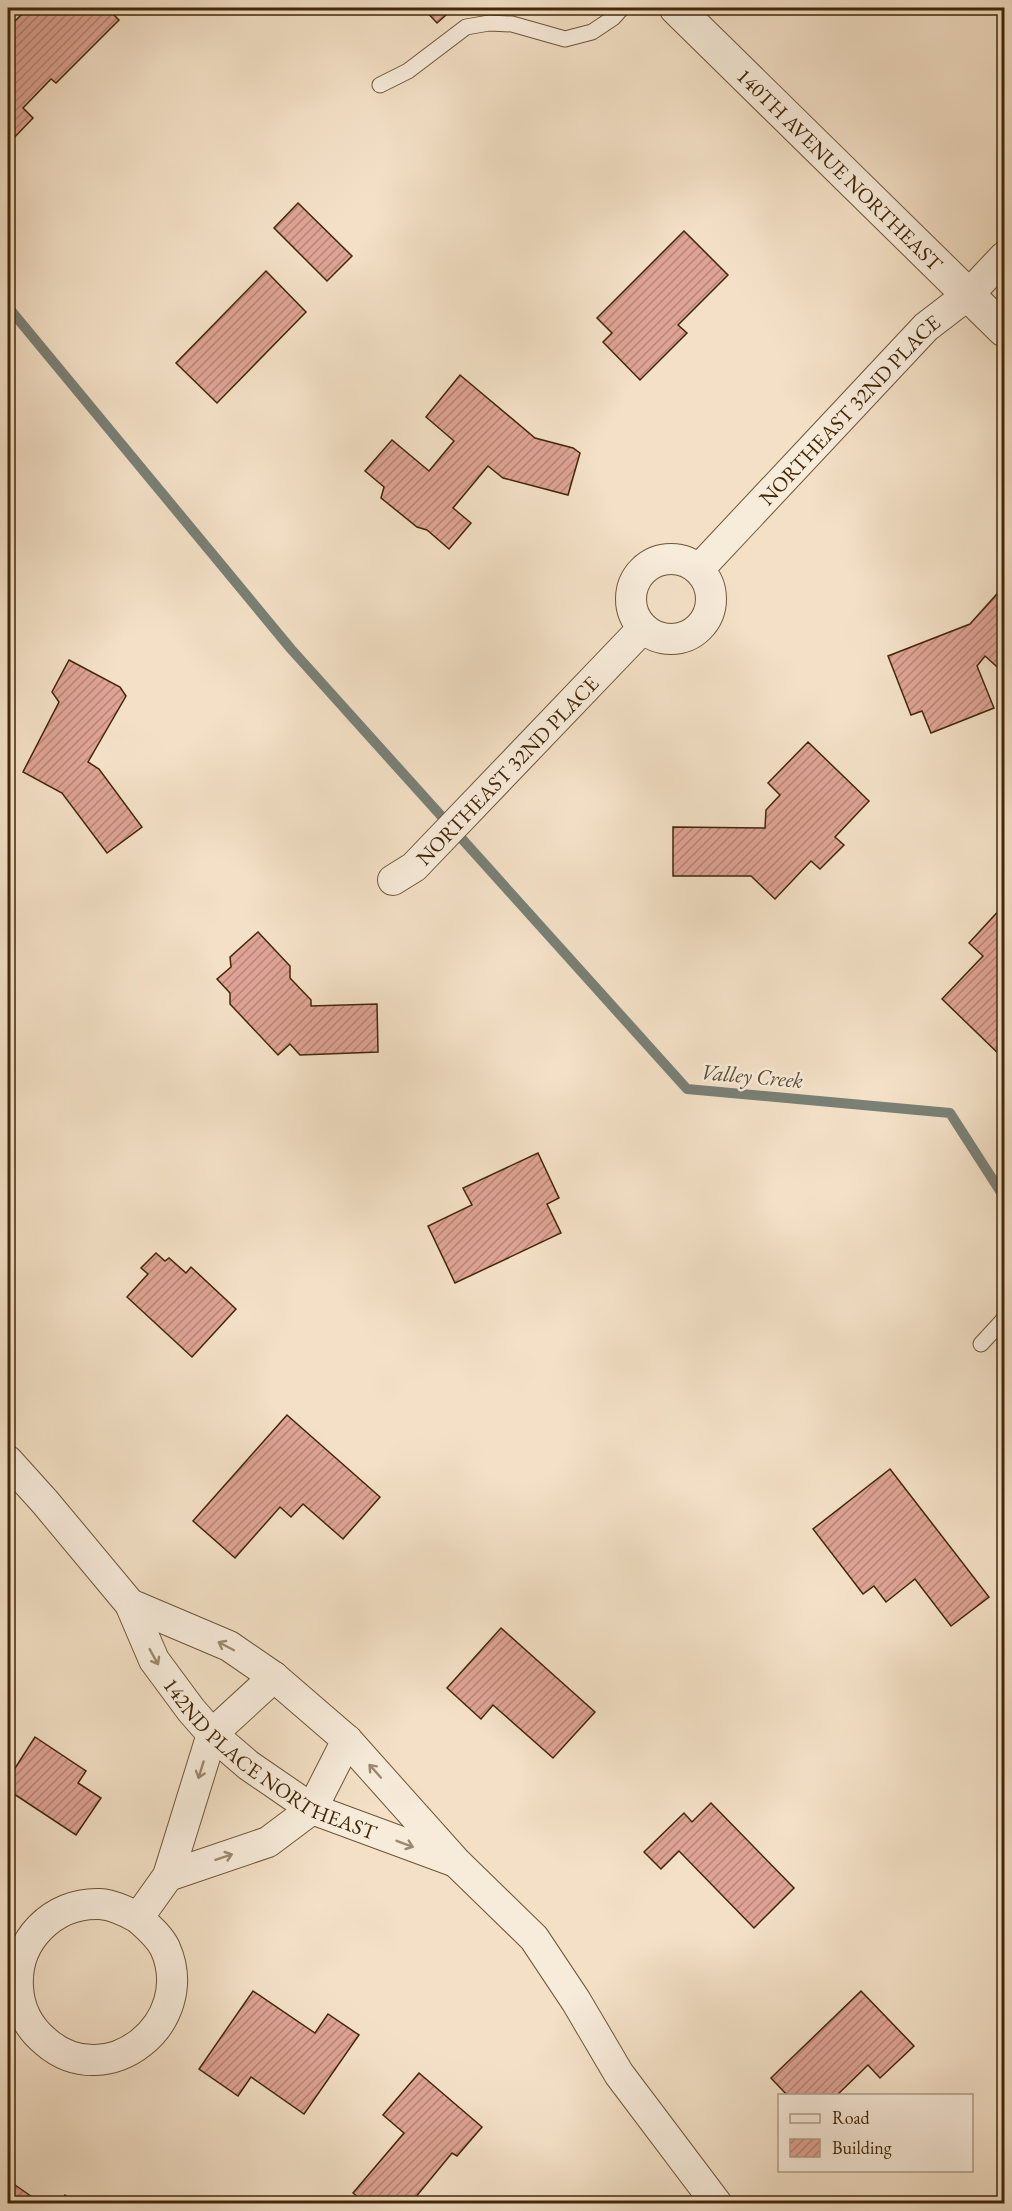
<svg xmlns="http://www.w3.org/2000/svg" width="1012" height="2211" viewBox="0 0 1012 2211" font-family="'EB Garamond',serif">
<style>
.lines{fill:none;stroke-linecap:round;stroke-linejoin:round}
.stream{stroke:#798075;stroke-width:10}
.building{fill:url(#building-hatch);stroke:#422707;stroke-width:1.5}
.service-casing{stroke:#6e5537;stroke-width:17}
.minor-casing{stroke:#6e5537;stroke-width:32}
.tertiary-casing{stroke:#6e5537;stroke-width:35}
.service{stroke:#f7ebda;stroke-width:15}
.minor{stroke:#f7ebda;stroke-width:30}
.tertiary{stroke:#f7ebda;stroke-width:33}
.oneway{stroke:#9c8970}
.labels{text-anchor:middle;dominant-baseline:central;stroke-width:5;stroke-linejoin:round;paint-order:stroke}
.street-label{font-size:21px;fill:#422707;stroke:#f7ebda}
.water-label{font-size:22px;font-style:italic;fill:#594c35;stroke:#f7ebda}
</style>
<defs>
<pattern id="building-hatch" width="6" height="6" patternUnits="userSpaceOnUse" patternTransform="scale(1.5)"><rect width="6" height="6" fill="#dea394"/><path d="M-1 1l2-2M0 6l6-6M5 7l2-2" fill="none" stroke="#b68577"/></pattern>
</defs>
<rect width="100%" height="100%" fill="#f3e0c6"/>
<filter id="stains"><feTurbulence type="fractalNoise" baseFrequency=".00333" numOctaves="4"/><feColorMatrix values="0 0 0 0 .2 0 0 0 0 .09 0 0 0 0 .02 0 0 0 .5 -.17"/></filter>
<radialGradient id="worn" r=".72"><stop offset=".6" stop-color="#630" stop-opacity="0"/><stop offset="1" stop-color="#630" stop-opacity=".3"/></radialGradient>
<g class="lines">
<path class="stream" d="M8,307l283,342 396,440 263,24 54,84"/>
</g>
<g class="building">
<path d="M28,8h79l12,12 -63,63 -5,-4 -28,29 10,10 -24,25 -1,-115z"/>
<path d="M423,8h31l-17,15z"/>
<path d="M298,203l54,53 -25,25 -53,-53z"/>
<path d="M684,231l44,44 -50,50 9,8 -47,47 -37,-38 9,-9 -15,-15z"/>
<path d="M266,271l40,41 -89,91 -41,-40z"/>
<path d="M460,375l75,63 38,10 7,5 -12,42 -65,-17 -15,-12 -35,42 18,15 -22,26 -22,-19 -10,-3 -36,-29 3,-11 -19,-16 27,-31 37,31 25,-30 -28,-24z"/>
<path d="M1004,571v102l-19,-17 -8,10 17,42 -63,25 -9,-22 -11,4 -23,-59 82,-32 34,-38 -4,-10z"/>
<path d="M69,660l51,27 6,9 -38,66 11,7 43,58 -35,26 -45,-60 -39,-21 36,-70 -7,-10z"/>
<path d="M808,742l61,59 -34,36 9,8 -24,24 -9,-8 -36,38 -24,-23h-78v-49l92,1 1,-18 14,-15 -12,-12z"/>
<path d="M1004,905v154l-62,-60 41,-43 -14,-13z"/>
<path d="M258,932l32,34v12l21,22v6l66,-2 1,48 -78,3 -10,-11 -12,11 -48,-51v-11l-13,-14 14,-12 -1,-10z"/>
<path d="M538,1153l21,45 -12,6 14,29 -106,50 -27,-57 44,-21 -9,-17z"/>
<path d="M156,1253l9,8 4,-3 17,15 5,-6 45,42 -44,48 -65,-60 21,-23 -7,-6z"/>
<path d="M287,1415l93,82 -37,42 -40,-35 -12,13 -11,-10 -45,51 -42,-37z"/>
<path d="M890,1469l99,128 -38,29 -36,-47 -29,23 -12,-16 -11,8 -50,-65z"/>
<path d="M501,1628l94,84 -42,46 -60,-53 -12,14 -34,-31z"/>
<path d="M35,1737l51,34 -8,12 23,15 -25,37 -68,-45v-11z"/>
<path d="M711,1803l83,85 -40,40 -75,-77 -18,18 -17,-17 40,-39 8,9z"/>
<path d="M253,1991l62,42 13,-19 31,21 -55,79 -53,-37 -13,19 -39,-27z"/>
<path d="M861,1991l53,55 -34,32 -12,-13 -32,31h-48l-17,-18z"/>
<path d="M419,2073l63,54 -25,29 -5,-3 -42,51h-44l-13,-11 51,-60 -21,-18z"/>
<path d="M8,2180l34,24h-34z"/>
<path d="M65,2195l11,9h-17z"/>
</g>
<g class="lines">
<defs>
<g id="service">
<path d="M380,85l28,-14 58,-44 23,-4 23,1 53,15 27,-7 21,-14 9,-10"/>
<path d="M981,1344l23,-25"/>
</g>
<g id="minor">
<circle cx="671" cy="599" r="40"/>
<path id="s1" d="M699,569l227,-242 43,-33 35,-37"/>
<path id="s2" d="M393,880l21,-13 229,-239"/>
<path id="s3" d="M8,1461l37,41 85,102 24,56 37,50 21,24 36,31 64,44 141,52"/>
<path d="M130,1604l99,42 45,31 73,63 109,122 78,76 42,63 43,73 98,130"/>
<path d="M168,1876l100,-34 44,-33 35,-69"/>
<path d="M138,1918c10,9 21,18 27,30 33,74 -57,147 -119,94 -17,-14 -27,-33 -28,-55 -3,-46 35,-85 82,-83 14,1 26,7 38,14l30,-42 44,-142 62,-57"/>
</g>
<g id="tertiary">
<path id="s4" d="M676,8l328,322"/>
</g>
</defs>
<use href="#service" class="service-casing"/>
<use href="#minor" class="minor-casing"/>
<use href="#tertiary" class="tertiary-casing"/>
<use href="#service" class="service"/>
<use href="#minor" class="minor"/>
<use href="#tertiary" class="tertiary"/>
</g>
<defs><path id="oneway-shaft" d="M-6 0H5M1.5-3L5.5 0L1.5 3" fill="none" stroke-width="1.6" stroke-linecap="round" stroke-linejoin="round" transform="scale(1.5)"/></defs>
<g class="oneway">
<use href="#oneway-shaft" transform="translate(226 1646) rotate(-152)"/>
<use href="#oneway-shaft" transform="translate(154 1657) rotate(61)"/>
<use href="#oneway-shaft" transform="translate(201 1770) rotate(107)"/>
<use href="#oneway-shaft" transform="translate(375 1771) rotate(-132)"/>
<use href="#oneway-shaft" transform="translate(405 1844) rotate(21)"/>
<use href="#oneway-shaft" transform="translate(224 1857) rotate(-19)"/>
</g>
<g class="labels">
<g class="street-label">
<text stroke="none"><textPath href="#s4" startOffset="230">140TH AVENUE NORTHEAST</textPath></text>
<text stroke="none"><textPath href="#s1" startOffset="219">NORTHEAST 32ND PLACE</textPath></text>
<text stroke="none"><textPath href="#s2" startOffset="159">NORTHEAST 32ND PLACE</textPath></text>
<text stroke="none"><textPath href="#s3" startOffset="405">142ND PLACE NORTHEAST</textPath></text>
</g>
<g class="water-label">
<text transform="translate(752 1076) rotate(5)">Valley Creek</text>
</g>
</g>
<rect width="1012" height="2211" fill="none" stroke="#f3e0c6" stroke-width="30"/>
<rect x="9" y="9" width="994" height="2193" fill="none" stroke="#422707" stroke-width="3"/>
<rect x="15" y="15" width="982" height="2181" fill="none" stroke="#422707" stroke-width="1.5"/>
<rect x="778" y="2094" width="195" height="78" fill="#f7ebda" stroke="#af9d86" stroke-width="1.5"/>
<rect x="790" y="2114" width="30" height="9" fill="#f7ebda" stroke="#af9d86" stroke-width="1.5"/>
<text x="832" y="2124" font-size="18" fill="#422707">Road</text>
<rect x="790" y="2139" width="30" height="18" fill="url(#building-hatch)" stroke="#af9d86" stroke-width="1.5"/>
<text x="832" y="2154" font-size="18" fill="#422707">Building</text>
<rect width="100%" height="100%" filter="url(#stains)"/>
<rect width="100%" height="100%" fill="url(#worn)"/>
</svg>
